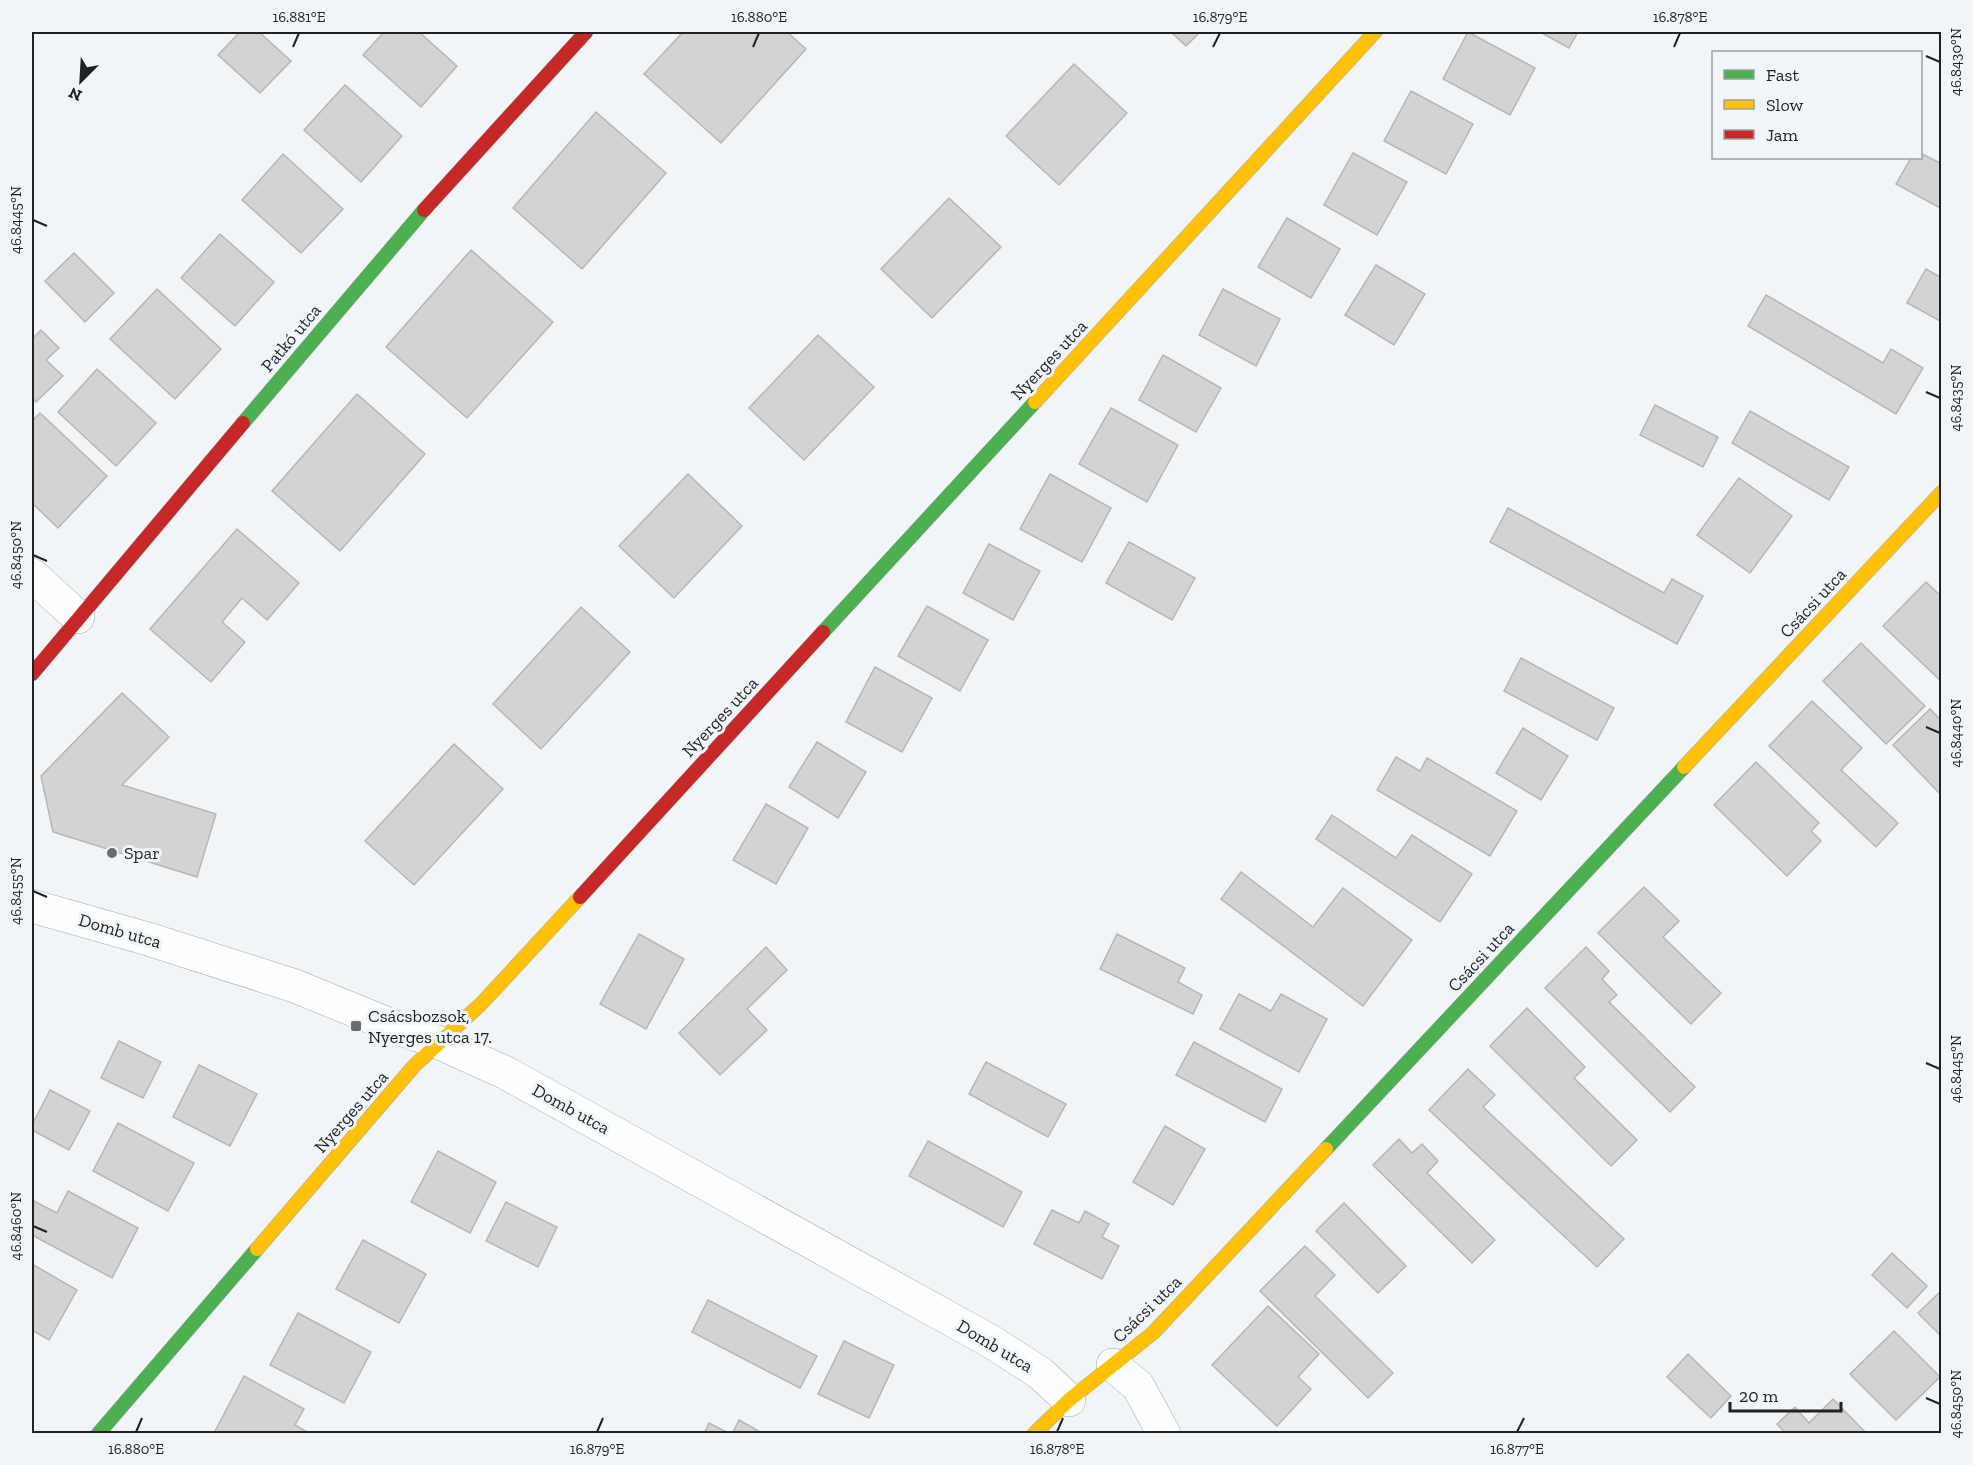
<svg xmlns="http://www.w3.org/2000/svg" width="1973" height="1465" viewBox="0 0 1973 1465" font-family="'Zilla Slab',serif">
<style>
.building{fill:#d3d3d4;stroke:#b6b6b7;stroke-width:1.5}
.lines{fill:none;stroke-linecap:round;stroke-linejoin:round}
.street-casing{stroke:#a8aaac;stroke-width:34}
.fast-casing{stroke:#a8aaac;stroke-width:15}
.slow-casing{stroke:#a8aaac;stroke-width:15}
.jam-casing{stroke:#a8aaac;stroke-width:15}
.street{stroke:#fdfefe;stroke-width:33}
.fast{stroke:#4caf50;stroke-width:14}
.slow{stroke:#ffc107;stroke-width:14}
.jam{stroke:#c62828;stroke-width:14}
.ticks{fill:none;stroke:#1f2123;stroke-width:2}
.poi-dot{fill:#696b6e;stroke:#f0f5fa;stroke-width:2}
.labels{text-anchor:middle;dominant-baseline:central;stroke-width:6;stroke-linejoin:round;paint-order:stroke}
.street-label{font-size:18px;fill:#1f2123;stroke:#f0f5fa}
.poi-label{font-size:18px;fill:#1f2123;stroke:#f0f5fa;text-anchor:start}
.neatline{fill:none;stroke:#1f2123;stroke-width:2}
.ticks-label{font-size:15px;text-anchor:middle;fill:#1f2123}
</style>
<rect width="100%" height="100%" fill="#f2f5f8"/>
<g class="building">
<path d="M240,32h19l32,29 -31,32 -42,-38z"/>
<path d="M384,32h35l38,34 -36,41 -58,-52z"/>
<path d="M683,32h104l19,17 -85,94 -77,-69z"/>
<path d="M1171,32h29l-14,14z"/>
<path d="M1468,32l67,36 -25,47 -67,-36z"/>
<path d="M1540,32h38l-9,16z"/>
<path d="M1074,64l53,49 -68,72 -53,-49z"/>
<path d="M345,85l57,51 -41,46 -57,-52z"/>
<path d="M1411,91l62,33 -27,50 -62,-33z"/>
<path d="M596,112l70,61 -84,96 -69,-61z"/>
<path d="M1353,153l54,29 -30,53 -53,-30z"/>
<path d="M1920,153l22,11v45l-46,-25 15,-26h9z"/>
<path d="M283,154l60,55 -42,44 -59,-53z"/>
<path d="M949,198l52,49 -69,71 -51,-49z"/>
<path d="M1287,218l53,31 -29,49 -53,-31z"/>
<path d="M220,234l54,48 -39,44 -54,-48z"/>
<path d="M471,250l82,72 -86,96 -81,-71z"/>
<path d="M74,253l40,40 -29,29 -40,-41z"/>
<path d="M1376,265l49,29 -31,51 -49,-30z"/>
<path d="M1926,269l16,9v44l-35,-19z"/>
<path d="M157,289l64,60 -46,50 -65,-60z"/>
<path d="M1223,289l57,30 -24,47 -57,-31z"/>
<path d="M1766,295l117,68 8,-14 32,19 -27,46 -148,-88z"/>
<path d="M41,330l18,18 -13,12 17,16 -27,26 -4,-5v-58z"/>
<path d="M818,335l56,52 -70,73 -55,-52z"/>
<path d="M1163,355l58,33 -25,44 -57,-32z"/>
<path d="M97,369l59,54 -40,43 -58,-54z"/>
<path d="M357,394l68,60 -85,97 -68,-60z"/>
<path d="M1655,405l63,32 -15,30 -63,-32z"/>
<path d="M1111,408l67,37 -31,57 -68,-38z"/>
<path d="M1750,411l99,56 -20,33 -97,-57z"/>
<path d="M40,413l67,63 -49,52 -26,-25v-82z"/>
<path d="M688,474l54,52 -68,72 -55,-52z"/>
<path d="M1050,474l61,34 -29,54 -62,-33z"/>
<path d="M1739,478l53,38 -42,57 -53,-38z"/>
<path d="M1508,508l156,85 8,-14 31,17 -26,48 -187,-102z"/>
<path d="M237,529l62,54 -32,37 -25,-22 -20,24 23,20 -34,40 -61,-53z"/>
<path d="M1129,542l66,36 -23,42 -66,-37z"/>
<path d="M989,544l51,27 -27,49 -50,-27z"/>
<path d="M1926,582l16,15v85l-59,-56z"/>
<path d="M927,606l61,34 -28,51 -62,-35z"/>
<path d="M581,607l49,45 -89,97 -48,-45z"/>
<path d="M1861,643l64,63 -39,38 -63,-63z"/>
<path d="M1521,658l93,50 -17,32 -93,-49z"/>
<path d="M875,667l57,31 -30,54 -56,-30z"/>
<path d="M122,693l47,44 -47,48 94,29 -19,63 -144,-45 -12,-56z"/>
<path d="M1812,701l50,47 -21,22 57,53 -22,24 -107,-101z"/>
<path d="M1930,709l12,12 -1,74 -48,-50z"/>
<path d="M1523,728l45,28 -27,44 -45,-27z"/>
<path d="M817,742l49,30 -28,46 -49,-31z"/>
<path d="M454,744l49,45 -89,96 -49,-44z"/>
<path d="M1396,757l24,14 7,-13 90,53 -27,45 -113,-66z"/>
<path d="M1756,762l63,61 -8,8 10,10 -34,35 -73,-71z"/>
<path d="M766,804l42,24 -32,56 -43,-24z"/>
<path d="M1332,815l64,43 16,-23 60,39 -32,48 -124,-83z"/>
<path d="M1241,872l72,55 30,-39 69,52 -49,66 -142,-107z"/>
<path d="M1644,887l35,34 -16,16 58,56 -30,31 -93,-91z"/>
<path d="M639,934l45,25 -38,70 -46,-25z"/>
<path d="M1117,934l68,34 -7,14 24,13 -9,19 -93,-45z"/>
<path d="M766,947l21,23 -40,39 20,21 -47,45 -41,-42z"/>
<path d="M1586,947l23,24 -7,8 15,16 -8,7 86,85 -25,25 -125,-124z"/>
<path d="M1239,994l32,17 10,-17 46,25 -28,53 -79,-43z"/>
<path d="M1527,1008l58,59 -11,11 63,62 -26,26 -121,-120z"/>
<path d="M119,1041l42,21 -18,36 -42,-20z"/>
<path d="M1194,1042l88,47 -17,33 -89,-47z"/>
<path d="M986,1062l80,42 -18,33 -79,-43z"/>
<path d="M199,1065l58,29 -27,52 -57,-29z"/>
<path d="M1468,1069l27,26 -12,12 141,132 -27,28 -168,-157z"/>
<path d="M50,1090l40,21 -21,39 -37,-20v-5z"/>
<path d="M118,1123l76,40 -26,48 -75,-40z"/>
<path d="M1165,1126l40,23 -32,56 -40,-23z"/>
<path d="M1399,1139l13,14 10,-9 16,17 -11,12 68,67 -23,23 -99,-98z"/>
<path d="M928,1141l94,51 -19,35 -94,-51z"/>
<path d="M438,1151l58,31 -26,51 -59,-31z"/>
<path d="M68,1191l70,37 -26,50 -80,-43v-35l25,13z"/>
<path d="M506,1202l51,25 -19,40 -52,-26z"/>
<path d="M1344,1203l62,63 -28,27 -62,-62z"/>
<path d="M1052,1210l27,13 6,-12 24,13 -7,13 17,9 -17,33 -68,-35z"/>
<path d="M363,1240l63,34 -27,49 -63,-34z"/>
<path d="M1305,1246l30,29 -20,21 78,77 -25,25 -108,-107z"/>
<path d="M1892,1253l35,33 -20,22 -35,-33z"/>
<path d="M32,1264l45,26 -28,50 -17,-10z"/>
<path d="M1942,1290v47l-24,-24z"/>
<path d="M708,1300l109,56 -17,32 -108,-56z"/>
<path d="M1268,1306l51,48 -21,23 13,12 -34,37 -65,-61z"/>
<path d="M298,1313l73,39 -27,51 -74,-38z"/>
<path d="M1894,1331l46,46 -44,43 -46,-46z"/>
<path d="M844,1341l50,24 -25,53 -51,-24z"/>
<path d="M1688,1354l43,42 -20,22 -44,-41z"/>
<path d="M244,1376l60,33 -9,16 16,9h-92l-4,-3z"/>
<path d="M1833,1399l34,35h-81l-9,-10 18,-17 14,16z"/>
<path d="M739,1420l25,14h-32z"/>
<path d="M709,1423l21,11h-26z"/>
</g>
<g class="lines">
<defs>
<g id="street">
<path d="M32,575l46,42"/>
<path d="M32,906l116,33 147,47 100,41 45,16 66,30 484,268 50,32 29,27"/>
<path d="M1113,1365l25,21 26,48"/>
</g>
<g id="fast">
<path d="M243,423l181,-213"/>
<path d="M823,632l212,-230"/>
<path d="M1326,1149l358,-382"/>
<path d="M98,1434l159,-185"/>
</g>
<g id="slow">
<path d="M1035,402l340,-370"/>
<path d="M1684,767l258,-275"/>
<path d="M257,1249l157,-183 68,-63 98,-106"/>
<path d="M1034,1434l35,-34 84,-67 173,-184"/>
</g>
<g id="jam">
<path d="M424,210l162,-178"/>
<path d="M32,674l211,-251"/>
<path d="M580,897l243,-265"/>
</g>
</defs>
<use href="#street" class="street-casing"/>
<use href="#fast" class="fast-casing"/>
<use href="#slow" class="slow-casing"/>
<use href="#jam" class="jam-casing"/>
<use href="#street" class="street"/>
<use href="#fast" class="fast"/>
<use href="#slow" class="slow"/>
<use href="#jam" class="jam"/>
</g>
<path class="ticks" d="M293,47l6,-14M753,47l6,-14M1213,47l7,-14M1674,47l6,-14M1926,56l14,6M33,220l14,6M1926,392l14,6M33,555l14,6M1926,727l14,6M33,891l14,6M1926,1063l14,6M33,1226l14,6M1926,1398l14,6M136,1432l6,-14M597,1432l6,-14M1057,1432l6,-14M1517,1432l7,-14"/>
<g class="poi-dot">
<circle cx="112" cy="853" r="6"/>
<rect x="350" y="1020" width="12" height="12" rx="3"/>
</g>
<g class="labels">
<g class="street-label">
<text transform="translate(291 338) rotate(-50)">Patkó utca</text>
<text transform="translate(1049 360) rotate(-47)">Nyerges utca</text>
<text transform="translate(1813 603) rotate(-47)">Csácsi utca</text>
<text transform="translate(720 717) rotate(-47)">Nyerges utca</text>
<text transform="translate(120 931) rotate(16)">Domb utca</text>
<text transform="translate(1481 957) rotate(-47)">Csácsi utca</text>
<text transform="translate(571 1109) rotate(29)">Domb utca</text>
<text transform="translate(351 1112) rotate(-49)">Nyerges utca</text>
<text transform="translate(1147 1309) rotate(-44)">Csácsi utca</text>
<text transform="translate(995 1346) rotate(31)">Domb utca</text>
</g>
<g class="poi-label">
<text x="124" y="853">Spar</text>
<text x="368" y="1016">Csácsbozsok,<tspan x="368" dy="21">Nyerges utca 17.</tspan></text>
</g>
</g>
<rect width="1973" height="1465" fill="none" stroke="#f0f5fa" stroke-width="66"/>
<rect x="1712" y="51" width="210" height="108" fill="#f0f5fa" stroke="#9ca0a4" stroke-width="1.5"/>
<rect x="1724" y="70" width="30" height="9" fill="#4caf50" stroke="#9ca0a4" stroke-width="1.5"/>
<text x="1766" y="81" font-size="18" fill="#1f2123">Fast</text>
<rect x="1724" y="100" width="30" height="9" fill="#ffc107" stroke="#9ca0a4" stroke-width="1.5"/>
<text x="1766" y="111" font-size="18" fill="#1f2123">Slow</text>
<rect x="1724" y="130" width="30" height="9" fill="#c62828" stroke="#9ca0a4" stroke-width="1.5"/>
<text x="1766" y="141" font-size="18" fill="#1f2123">Jam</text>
<g transform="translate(81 81) rotate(204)" stroke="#f0f5fa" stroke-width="4.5" paint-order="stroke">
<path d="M0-4.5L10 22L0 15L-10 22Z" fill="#1f2123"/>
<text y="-9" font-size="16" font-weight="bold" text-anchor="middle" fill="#1f2123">N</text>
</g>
<path d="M1730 1402v9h111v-9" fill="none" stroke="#1f2123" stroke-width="3"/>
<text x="1739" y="1402" font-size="18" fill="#1f2123" stroke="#f0f5fa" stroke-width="4.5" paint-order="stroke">20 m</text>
<rect x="33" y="33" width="1907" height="1399" class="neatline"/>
<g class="ticks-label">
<text x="299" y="22">16.881°E</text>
<text x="759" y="22">16.880°E</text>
<text x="1220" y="22">16.879°E</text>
<text x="1680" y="22">16.878°E</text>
<text transform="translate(1956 62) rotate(-90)" y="5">46.8430°N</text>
<text transform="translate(16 220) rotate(-90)" y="5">46.8445°N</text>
<text transform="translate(1956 398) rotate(-90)" y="5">46.8435°N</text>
<text transform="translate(16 555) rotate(-90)" y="5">46.8450°N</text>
<text transform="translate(1956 733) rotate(-90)" y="5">46.8440°N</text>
<text transform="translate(16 891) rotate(-90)" y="5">46.8455°N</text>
<text transform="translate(1956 1069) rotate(-90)" y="5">46.8445°N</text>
<text transform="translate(16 1226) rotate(-90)" y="5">46.8460°N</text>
<text transform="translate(1956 1404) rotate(-90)" y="5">46.8450°N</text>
<text x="136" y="1454">16.880°E</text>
<text x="597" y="1454">16.879°E</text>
<text x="1057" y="1454">16.878°E</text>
<text x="1517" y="1454">16.877°E</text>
</g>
</svg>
